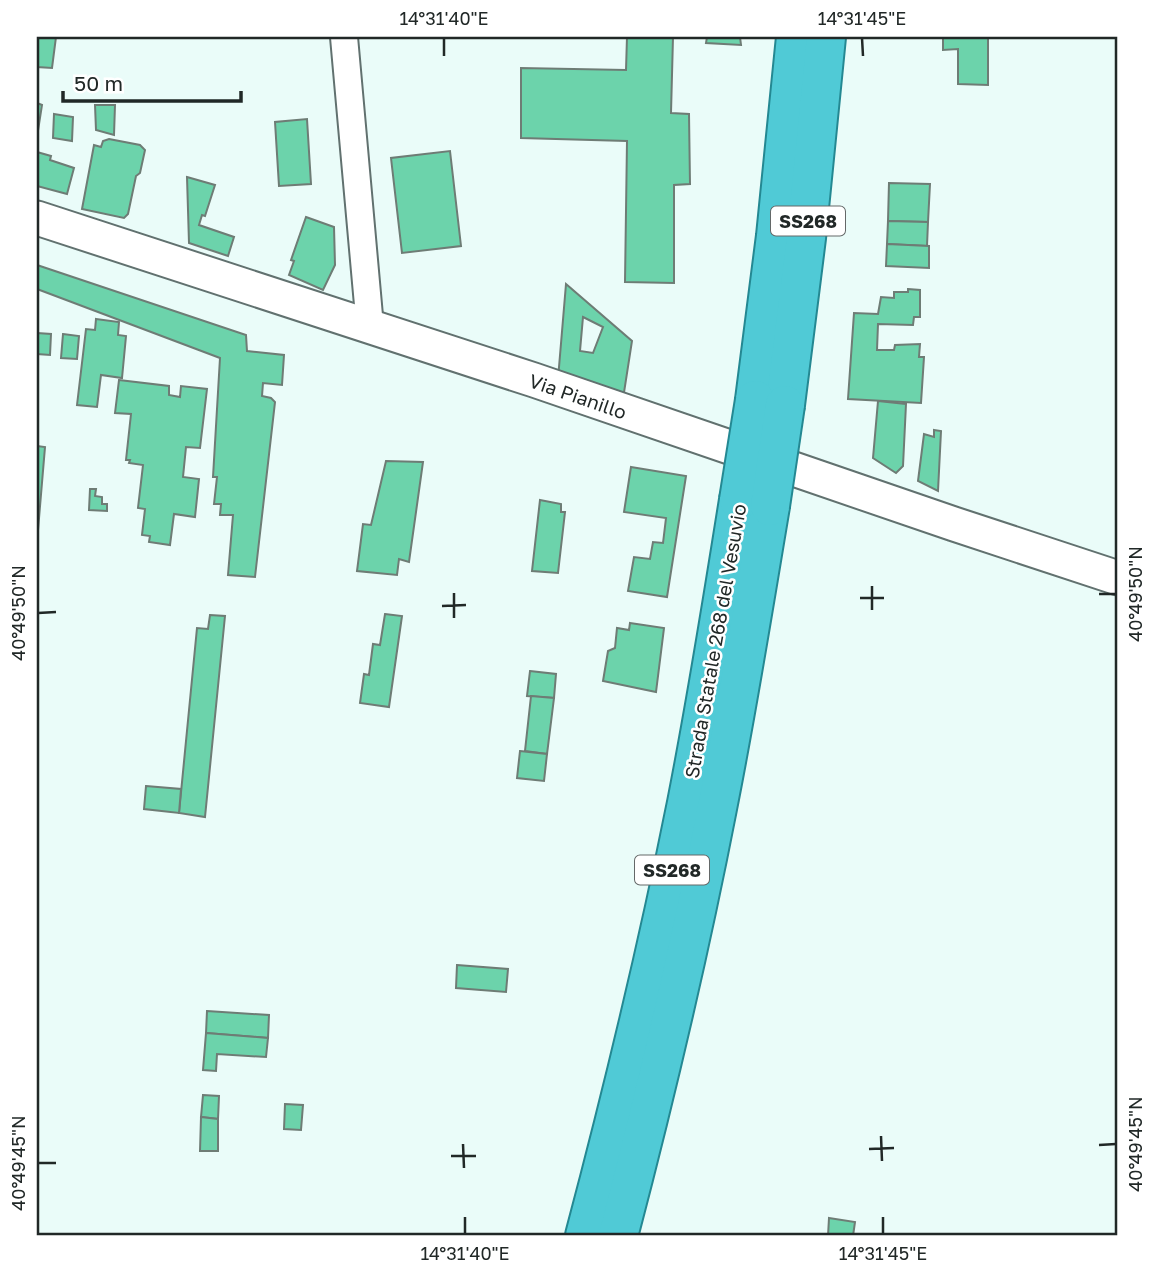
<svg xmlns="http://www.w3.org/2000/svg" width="1155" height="1273" viewBox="0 0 1155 1273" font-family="'Golos Text',sans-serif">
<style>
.building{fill:#6cd3ab;stroke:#6e7c75;stroke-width:2;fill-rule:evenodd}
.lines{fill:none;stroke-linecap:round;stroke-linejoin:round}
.minor-casing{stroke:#61716f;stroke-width:30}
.tertiary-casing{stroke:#61716f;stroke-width:37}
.trunk-casing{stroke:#248892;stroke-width:42}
.minor{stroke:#fff;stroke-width:26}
.tertiary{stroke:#fff;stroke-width:33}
.trunk{stroke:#50cad6;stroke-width:38}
.trunk-bridge-casing{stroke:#248892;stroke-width:42;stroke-linecap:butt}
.trunk-bridge{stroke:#50cad6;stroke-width:38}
.ticks{fill:none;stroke:#212827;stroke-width:2.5}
.labels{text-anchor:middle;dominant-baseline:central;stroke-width:5;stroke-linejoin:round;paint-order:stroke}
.shield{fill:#fff;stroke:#646868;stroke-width:2}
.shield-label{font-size:18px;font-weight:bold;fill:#212827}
.street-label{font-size:19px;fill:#212827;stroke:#fff}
.neatline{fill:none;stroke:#212827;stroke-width:2.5}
.ticks-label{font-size:18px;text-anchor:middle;fill:#212827}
</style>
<rect width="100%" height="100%" fill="#eafcf9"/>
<g class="building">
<path d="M37,37h19l-4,31 -15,-1z"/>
<path d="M627,37h46l-2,76 18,1 1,70 -16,1v98l-49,-1 2,-141 -106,-3v-70l105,2z"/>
<path d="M707,37h33l1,8 -35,-2z"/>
<path d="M943,37h45v48l-30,-1v-35l-15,1z"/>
<path d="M37,103l5,2 -5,32z"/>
<path d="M95,105h20l-1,30 -18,-5z"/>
<path d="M54,114l19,3 -1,24 -19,-3z"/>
<path d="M307,119l4,65 -32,2 -4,-64z"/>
<path d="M109,139l31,6 5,5 -5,23 -4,3 -8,38 -4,4 -42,-9 12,-64 7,2 2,-6z"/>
<path d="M450,151l11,95 -59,7 -11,-95z"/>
<path d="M37,152l14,4 -1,4 24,8 -7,26 -30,-8z"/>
<path d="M187,177l28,8 -10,31 -3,-1 -3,10 35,12 -6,19 -39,-13z"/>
<path d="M889,183l41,1 -2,38 -40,-1z"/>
<path d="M306,217l28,10 1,38 -12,25 -34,-15 5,-14 -3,-1z"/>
<path d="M888,221l40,1 -1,24 -40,-2z"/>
<path d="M887,244l42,2v22l-43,-2z"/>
<path d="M37,265l209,70 1,16 37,4 -2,30 -19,-2 -1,13 9,2 4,4 -20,175 -27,-2 5,-60h-13l1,-11h-7l3,-27h-4l7,-119 -183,-69z"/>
<path d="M566,284l66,57 -9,58 -65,-20zM583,317l20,10 -10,26 -13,-2z"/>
<path d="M908,289l12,1v27h-6l-1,8 -35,-1 -1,26h17l1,-5 25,-1 -1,13h5l-3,46 -73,-4 6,-86 24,1 3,-17 13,1v-6h14z"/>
<path d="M96,319l23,3 -1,13 8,1 -4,42 -21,-3 -4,32 -20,-2 9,-76 9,1z"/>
<path d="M37,333l14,1 -1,21 -13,-1z"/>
<path d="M63,334l16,2 -2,23 -16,-1z"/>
<path d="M119,380l50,6v9l11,2 1,-11 26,3 -7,59 -14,-1 -3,30 16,2 -4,38 -21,-3 -4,31 -21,-3 1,-6 -8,-1 3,-26 -7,-1 5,-43 -14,-2 1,-3h-4l5,-46 -16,-1z"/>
<path d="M878,401l28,3 -3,62 -7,7 -23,-15z"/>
<path d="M934,430l7,1 -3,60 -20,-10 6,-47 10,3z"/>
<path d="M37,446l8,1 -8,95z"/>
<path d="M386,461l37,1 -14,100 -10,-3 -2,16 -40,-4 6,-47 8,1z"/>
<path d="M631,467l55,9 -19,121 -39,-6 6,-34 16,2 3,-17 10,1 3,-25 -42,-6z"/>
<path d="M90,489h6l-1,7 7,1v7h5v7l-18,-1z"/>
<path d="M540,500l21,4v8h4l-7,61 -26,-2z"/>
<path d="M385,614l17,2 -13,91 -29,-4 4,-29 5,1 4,-31 7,1z"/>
<path d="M210,615l15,1 -20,201 -26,-4 18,-185 11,1z"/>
<path d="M630,623l34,5 -8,64 -53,-11 5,-30 7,-3 2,-20 12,2z"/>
<path d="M530,671l26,3 -2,24 -27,-2z"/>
<path d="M531,696l23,2 -7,56 -22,-3z"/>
<path d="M520,751l27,3 -3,27 -27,-3z"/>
<path d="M146,786l35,3 -2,24 -35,-4z"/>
<path d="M457,965l51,4 -2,23 -50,-4z"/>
<path d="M207,1011l62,4 -1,23 -62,-5z"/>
<path d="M206,1033l62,5 -2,19 -49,-3 -1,17 -13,-1z"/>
<path d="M203,1095l16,1 -1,23 -17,-2z"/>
<path d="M285,1104l18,1 -2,25 -17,-1z"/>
<path d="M201,1117l17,2v32h-18z"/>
<path d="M829,1218l26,4 -2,14h-25z"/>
</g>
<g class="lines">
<defs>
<path id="minor" d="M344,37l26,290"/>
<path id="tertiary" d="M37,218l497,162 420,144 164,54"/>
<g id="trunk">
<path d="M755,400l21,-164 20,-199"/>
<path d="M785,405l21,-167 20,-201"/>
<path d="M585,1236c38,-143 73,-288 102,-433 20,-101 36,-202 52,-303"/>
<path d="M618,1236c37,-141 71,-284 99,-428 20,-100 36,-201 53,-302"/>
</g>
</defs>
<use href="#minor" class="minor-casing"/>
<use href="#tertiary" class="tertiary-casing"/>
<use href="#trunk" class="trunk-casing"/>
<use href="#minor" class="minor"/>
<use href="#tertiary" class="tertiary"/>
<use href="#trunk" class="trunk"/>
<defs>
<g id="trunk-bridge">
<path d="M739,500l16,-100"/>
<path d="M770,506l15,-101"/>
</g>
</defs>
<use href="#trunk-bridge" class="trunk-bridge-casing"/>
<use href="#trunk-bridge" class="trunk-bridge"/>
</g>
<path class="ticks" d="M444,38v18M862,38l1,18M872,586v24M454,593v25M1099,594h17M860,598h24M442,606l24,-1M38,613l18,-1M881,1136l1,25M463,1144l1,24M1099,1145l17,-1M869,1149l25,-1M451,1156h25M38,1163h18M465,1217v17M883,1217v17"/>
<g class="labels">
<g class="shield">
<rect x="771" y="206.5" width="74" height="29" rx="5"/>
<rect x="635" y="855.5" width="74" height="29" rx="5"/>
</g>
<g class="shield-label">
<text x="808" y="221">SS268</text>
<text x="672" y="870">SS268</text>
</g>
<g class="street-label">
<text transform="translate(578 396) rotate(19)">Via Pianillo</text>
<text transform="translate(715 641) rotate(-80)">Strada Statale 268 del Vesuvio</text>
</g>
</g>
<rect width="1155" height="1273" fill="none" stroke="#ffffff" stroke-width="77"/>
<path d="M63 91v10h178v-10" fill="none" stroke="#212827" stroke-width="3.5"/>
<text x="74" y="91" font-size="21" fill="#212827" stroke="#ffffff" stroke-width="5" paint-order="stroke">50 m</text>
<rect x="38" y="38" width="1078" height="1196" class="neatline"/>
<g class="ticks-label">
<text x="444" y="25">14°31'40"E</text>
<text x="862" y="25">14°31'45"E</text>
<text transform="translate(1136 594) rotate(-90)" y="6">40°49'50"N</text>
<text transform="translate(19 613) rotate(-90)" y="6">40°49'50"N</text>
<text transform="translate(1136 1144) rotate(-90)" y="6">40°49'45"N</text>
<text transform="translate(19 1163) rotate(-90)" y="6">40°49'45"N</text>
<text x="465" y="1260">14°31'40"E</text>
<text x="883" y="1260">14°31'45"E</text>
</g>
</svg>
